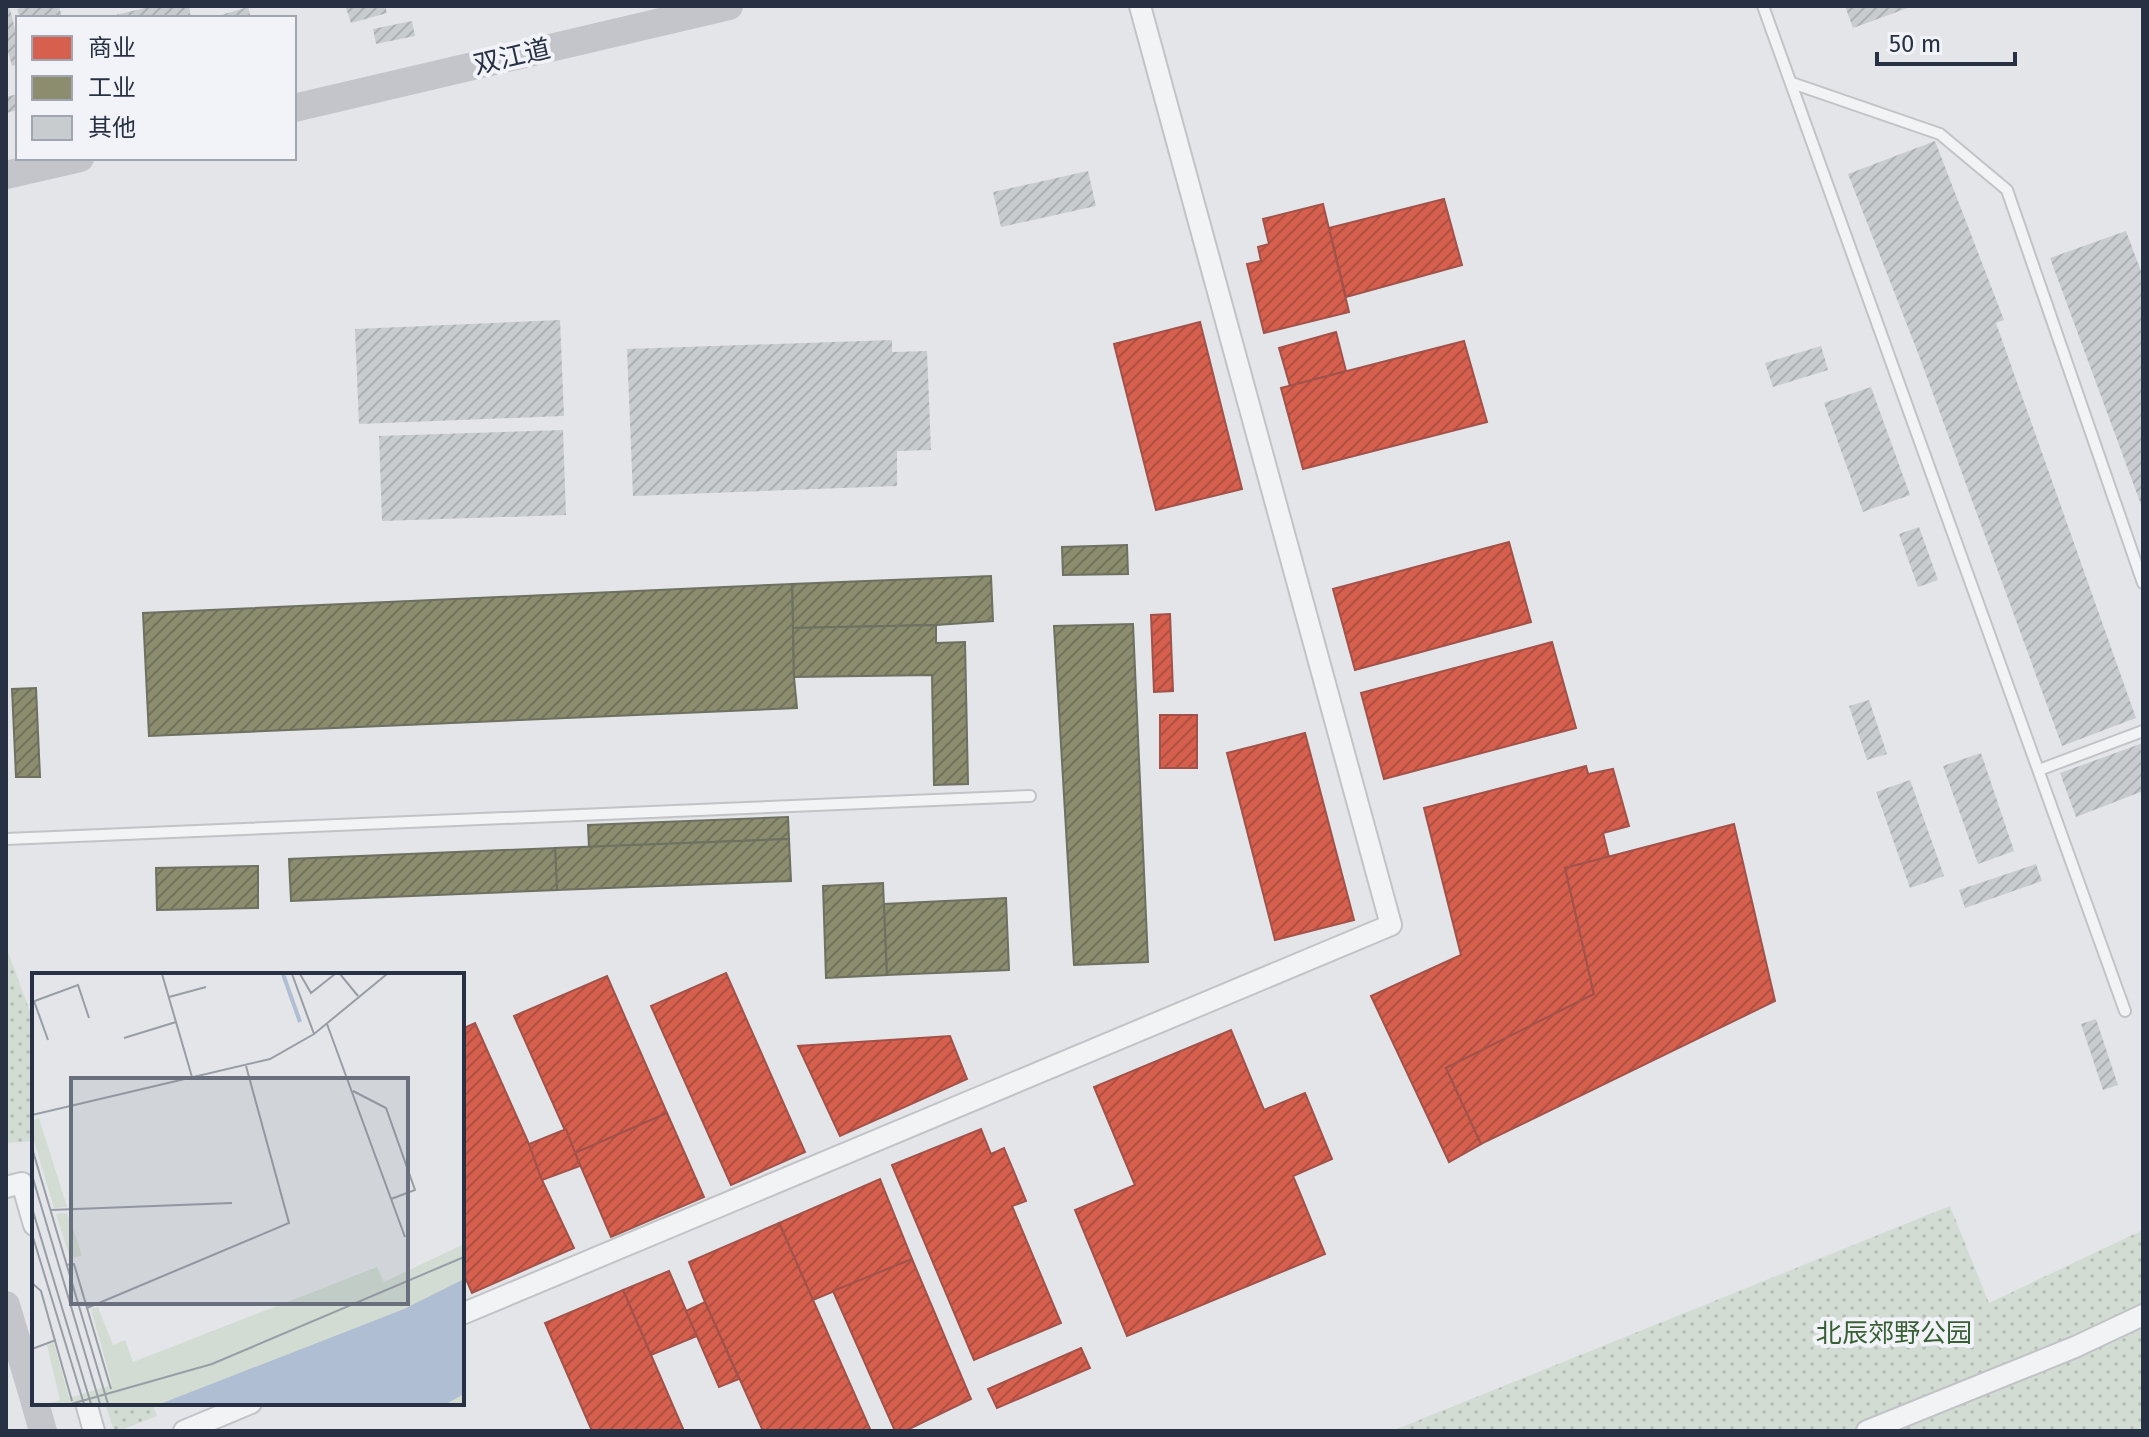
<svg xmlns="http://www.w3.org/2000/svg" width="2149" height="1437" viewBox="0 0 2149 1437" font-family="'Fira Sans','Noto Sans SC',sans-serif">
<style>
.green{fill:url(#green-dots)}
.shops{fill:url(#shops-hatch);stroke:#a2524a;stroke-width:2}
.industry{fill:url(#industry-hatch);stroke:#6e7061;stroke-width:2}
.building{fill:url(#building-hatch)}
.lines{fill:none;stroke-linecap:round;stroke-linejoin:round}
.lane-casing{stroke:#c1c3c6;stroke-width:14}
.street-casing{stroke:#c1c3c6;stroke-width:24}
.lane{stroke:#f2f3f5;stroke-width:10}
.street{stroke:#f2f3f5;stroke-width:20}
.secondary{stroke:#c3c5ca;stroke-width:28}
.labels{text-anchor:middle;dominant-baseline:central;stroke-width:8;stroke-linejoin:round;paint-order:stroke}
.street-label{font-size:26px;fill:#283043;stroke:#f1f3f8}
.park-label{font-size:26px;fill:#396035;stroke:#f1f3f8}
.inset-river{fill:none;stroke:#b0bed4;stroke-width:4}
.inset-road{fill:none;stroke:#989da6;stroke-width:2}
.view{fill:#696f7d;fill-opacity:0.15;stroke:#696f7d;stroke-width:4}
.inset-edge{fill:none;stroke:#283043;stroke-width:4}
</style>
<defs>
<pattern id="green-dots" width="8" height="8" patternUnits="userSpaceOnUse" patternTransform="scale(2)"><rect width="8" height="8" fill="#d2dcd3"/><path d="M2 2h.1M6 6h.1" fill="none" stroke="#b4bdb6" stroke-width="1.8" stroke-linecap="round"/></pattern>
<pattern id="shops-hatch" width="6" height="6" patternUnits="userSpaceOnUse" patternTransform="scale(2)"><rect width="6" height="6" fill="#d6604d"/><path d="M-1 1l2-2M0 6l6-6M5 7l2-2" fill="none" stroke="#ae5042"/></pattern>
<pattern id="industry-hatch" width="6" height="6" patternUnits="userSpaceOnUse" patternTransform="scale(2)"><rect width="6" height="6" fill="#8c8c6e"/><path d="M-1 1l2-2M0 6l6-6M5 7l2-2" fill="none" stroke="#72735c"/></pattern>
<pattern id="building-hatch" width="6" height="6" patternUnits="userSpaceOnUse" patternTransform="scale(2)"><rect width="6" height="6" fill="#c9cccf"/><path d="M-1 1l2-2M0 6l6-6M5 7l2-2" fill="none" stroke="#adb0b3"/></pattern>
</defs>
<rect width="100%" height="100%" fill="#e3e5e8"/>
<g class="green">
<path d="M6,947l28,75v119l-28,2z"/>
<path d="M1950,1206l39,97 154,-73v201h-751z"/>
<path d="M105,1403h47l5,13 -38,15h-5z"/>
</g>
<g class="shops">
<path d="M1444,199l18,66 -116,32 -17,-69z"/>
<path d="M1323,204l26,108 -85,21 -17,-69 14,-3 -3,-14 11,-3 -6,-25z"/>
<path d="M1200,322l42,167 -86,21 -42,-166z"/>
<path d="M1336,332l10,39 -56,15 -11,-38z"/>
<path d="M1464,341l23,81 -184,47 -22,-81z"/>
<path d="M1509,542l22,80 -176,48 -22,-81z"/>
<path d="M1170,614l3,77 -19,1 -3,-77z"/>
<path d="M1552,642l24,86 -192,51 -23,-86z"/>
<rect x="1160" y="715" width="37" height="53"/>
<path d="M1305,733l49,187 -79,20 -48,-187z"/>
<path d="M1586,766l2,8 25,-5 16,57 -26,7 6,24 -44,11 29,126 -148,74 35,76 -32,18 -78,-166 90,-41 -37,-147z"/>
<path d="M1734,824l41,177 -294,143 -35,-76 148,-74 -29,-126z"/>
<path d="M726,973l79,179 -74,33 -80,-179z"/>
<path d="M607,976l60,137 -92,40 -61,-137z"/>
<path d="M475,1023l54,121 13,36 32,68 -102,45 -10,-23v-241z"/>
<path d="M1231,1030l33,80 41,-17 27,66 -39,17 32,78 -198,82 -52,-126 60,-25 -41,-98z"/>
<path d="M950,1036l17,43 -127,57 -42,-90z"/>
<path d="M667,1113l37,84 -93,40 -36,-84z"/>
<path d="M566,1129l14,37 -38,14 -13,-36z"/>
<path d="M981,1129l10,25 13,-6 22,53 -14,5 49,117 -87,37 -82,-195z"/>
<path d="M880,1179l32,80 -99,41 -34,-77z"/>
<path d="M779,1223l91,206 -4,2h-103l-58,-129 -16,-40z"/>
<path d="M912,1259l59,140 -66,32h-10l-62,-140z"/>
<path d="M669,1271l28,65 -46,19 -28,-65z"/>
<path d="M623,1290l28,65 33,76h-92l-47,-108z"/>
<path d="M705,1302l34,77 -20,8 -33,-76z"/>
<path d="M1081,1348l9,20 -93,40 -9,-19z"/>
</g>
<g class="industry">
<path d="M1127,545l1,29 -65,1 -1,-28z"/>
<path d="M991,576l2,45 -57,4 -143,3 -1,-44z"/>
<path d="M792,584l2,93 3,31 -648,28 -6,-123z"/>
<path d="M1133,624l15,338 -74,3 -20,-339z"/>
<path d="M936,625v18l29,-1 3,142 -34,1 -2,-110 -138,2 -1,-49z"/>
<path d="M36,688l4,89h-24l-4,-88z"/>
<path d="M788,817l1,22 -200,8 -1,-22z"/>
<path d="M789,839l2,42 -234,9 -2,-42z"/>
<path d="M555,848l2,42 -266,11 -2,-42z"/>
<path d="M258,866v42l-101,2 -1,-42z"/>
<path d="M883,883l4,92 -61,3 -3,-92z"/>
<path d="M1006,898l3,72 -122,5 -3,-71z"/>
</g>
<g class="building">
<path d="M6,6h3l9,34v24l-6,2 -6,-22z"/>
<path d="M27,6h32l3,12h-42l-3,-9z"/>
<path d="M153,6h36l2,12h-88z"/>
<path d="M354,6h31l2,7 -36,10 -5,-15z"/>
<path d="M1845,6h68l-60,22z"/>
<path d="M248,7l3,11h-29l-1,-3z"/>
<path d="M412,21l3,15 -39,8 -3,-15z"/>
<path d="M18,94v16l-12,3v-16z"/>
<path d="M1935,141l69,179 -8,3 140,395 -74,28 -144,-393 -70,-179z"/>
<path d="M1088,171l8,35 -95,21 -8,-35z"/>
<path d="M2126,231l17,46v233l-93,-252z"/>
<path d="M560,320l4,96 -205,8 -4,-95z"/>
<path d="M892,340v12l35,-1 4,99 -34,1v35l-264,10 -6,-147z"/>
<path d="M1821,346l7,24 -55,17 -8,-24z"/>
<path d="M1871,387l39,108 -47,17 -39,-109z"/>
<path d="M563,430l3,85 -184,6 -3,-85z"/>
<path d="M1919,527l19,53 -20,7 -19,-53z"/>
<path d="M1869,700l18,54 -20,6 -18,-54z"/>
<path d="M2143,743v48l-67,26 -16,-44z"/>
<path d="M1981,753l33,98 -36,13 -35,-98z"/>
<path d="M1910,780l34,96 -34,12 -34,-96z"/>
<path d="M2036,864l6,17 -77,27 -6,-18z"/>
<path d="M2096,1019l22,66 -15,5 -22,-66z"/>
</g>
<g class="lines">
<defs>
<g id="lane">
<path d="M1763,6l362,1005"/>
<path d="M1792,83l148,51 67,56 136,393"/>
<path d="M2039,770l104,-39"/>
<path d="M6,839l1024,-43"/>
</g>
<g id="street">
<path d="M6,1187l16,-4 12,42"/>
<path d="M462,1314l929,-389 -251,-919"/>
<path d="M86,1403l8,28"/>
<path d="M184,1431l67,-28"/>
<path d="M1867,1431l208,-84 68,-32"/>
</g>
</defs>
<use href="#lane" class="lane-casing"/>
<use href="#street" class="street-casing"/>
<use href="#lane" class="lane"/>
<use href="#street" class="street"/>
<g class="secondary">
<path d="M294,108l435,-102"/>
<path d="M6,175l74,-17"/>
<path d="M6,1305l28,94"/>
<path d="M35,1403l8,28"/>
</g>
</g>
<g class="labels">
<g class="street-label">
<text transform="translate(512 57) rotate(-13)">双江道</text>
</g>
<g class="park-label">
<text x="1894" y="1333">北辰郊野公园</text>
</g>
</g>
<g transform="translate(32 973)">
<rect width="432" height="432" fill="#e3e5e8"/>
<path d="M7,145l28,89 -13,1 -22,-74v-13zM35,240l10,27 5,16 -12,2 -14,-44zM432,271v160h-419l15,-4 -13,-55 7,-2 15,55 43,-13 -21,-76 7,-2 15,38 12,-5 8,22 244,-95 7,15z" fill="#d2dcd3"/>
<path d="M432,306v115l-18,10h-286l244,-95z" fill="#b0bed4"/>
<path class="inset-river" d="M251,1l17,48"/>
<path class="inset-road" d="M130,1l30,103M260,1l22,60M268,1l11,19 24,-19M308,1l18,22M137,24l37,-10M2,28l14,39M0,29l46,-17 11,33M295,51l78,213M92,65l52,-16M321,118l33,17 29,82 -24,9M0,142l238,-56 44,-25 73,-60M0,175l76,256M0,202l68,229M0,235l59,196M18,237l182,-7M0,261l52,170M34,292l8,-1 37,125M0,310l9,8 31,110M55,335l202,-85 -43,-157M0,376l24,-9M39,431l141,-40 252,-107"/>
<path class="view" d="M39,105h337v226h-337z"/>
<rect width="432" height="432" class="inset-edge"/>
</g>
<rect width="2149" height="1437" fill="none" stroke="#283043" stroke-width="16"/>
<rect x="16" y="16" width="280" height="144" fill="#f1f3f8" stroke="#a1a5b0" stroke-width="2"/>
<rect x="32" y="36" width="40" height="24" fill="#d6604d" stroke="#a1a5b0" stroke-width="2"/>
<text x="88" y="56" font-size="24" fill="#283043">商业</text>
<rect x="32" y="76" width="40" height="24" fill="#8c8c6e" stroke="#a1a5b0" stroke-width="2"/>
<text x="88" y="96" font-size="24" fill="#283043">工业</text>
<rect x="32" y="116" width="40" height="24" fill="#c9cccf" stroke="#a1a5b0" stroke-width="2"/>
<text x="88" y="136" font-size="24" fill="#283043">其他</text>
<path d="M1877 52v12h138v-12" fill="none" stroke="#283043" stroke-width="4"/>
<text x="1889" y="52" font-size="24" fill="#283043" stroke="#f1f3f8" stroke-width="6" paint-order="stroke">50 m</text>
</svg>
